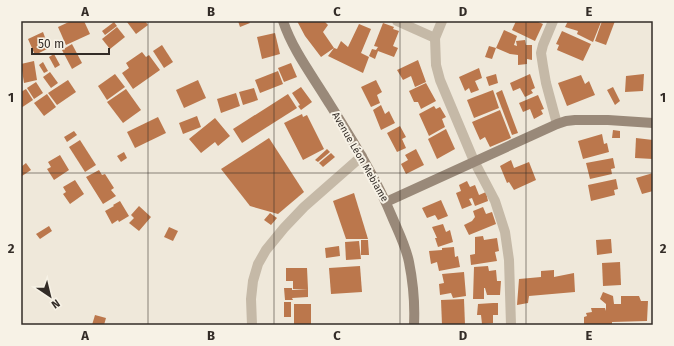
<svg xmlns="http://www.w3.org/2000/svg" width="674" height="346" viewBox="0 0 674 346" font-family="'Fira Sans',sans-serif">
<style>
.building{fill:#bb774c}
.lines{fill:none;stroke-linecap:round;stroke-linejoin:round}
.street{stroke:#c5b9a7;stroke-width:10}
.secondary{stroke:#998979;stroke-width:10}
.grid{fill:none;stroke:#332c27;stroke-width:1;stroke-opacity:0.55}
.labels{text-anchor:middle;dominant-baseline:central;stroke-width:4;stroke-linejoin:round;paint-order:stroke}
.street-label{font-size:10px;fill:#332c27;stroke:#f7f2e6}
.neatline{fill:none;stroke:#332c27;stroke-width:1.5}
.grid-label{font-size:13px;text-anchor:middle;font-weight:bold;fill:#332c27}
</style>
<rect width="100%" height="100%" fill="#efe8da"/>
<g class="building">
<path d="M71,21h13l6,13 -24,11 -8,-18z"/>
<path d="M129,21h16l3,4 -12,9 -9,-12z"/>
<path d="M238,21h11l1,2 -10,4z"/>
<path d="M297,21h27l4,4 -5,7 11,16 3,1 4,-8 7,6 11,-23 12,5 -10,24 8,4 -6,16 -35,-17 6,-8 -13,9 -16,-21z"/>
<path d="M516,21h20l7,3 -8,17 -23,-11z"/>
<path d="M568,21h30l3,1 -8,20 -16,-8 1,-3 -13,-4z"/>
<path d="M602,21h13l-9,24 -11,-4z"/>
<path d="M114,22l3,4 -12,9 -3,-4z"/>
<path d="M383,23l11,4 -1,2 6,2 -6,15 5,2 -4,9 -16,-6 -3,8 -6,-3 3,-7 4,1 2,-3 -4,-1z"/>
<path d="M117,27l8,10 -15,12 -8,-10z"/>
<path d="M504,30l13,6 -3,9 3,1 -1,-5 9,-1 1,5h6v15l-5,-1v5l-9,1v-10l-8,-1 -14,-6z"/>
<path d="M562,31l29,13 -8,17 -26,-11 2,-5 -3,-1z"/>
<path d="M43,32l6,16 -14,7 -7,-16z"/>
<path d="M275,33l5,21 -18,5 -5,-22z"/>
<path d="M72,44l10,19 -10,6 -10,-19z"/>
<path d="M162,45l11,17 -9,6 -11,-17z"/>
<path d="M489,46l7,2 -4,11 -7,-2z"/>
<path d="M142,52l4,5 3,-2 11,15 -27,19 -11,-16 7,-5 -3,-5z"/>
<path d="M54,54l6,11 -5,3 -6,-11z"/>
<path d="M418,60l8,22 -11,5 -4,-11 -8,4 -6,-10z"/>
<path d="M34,61l3,19 -13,3 -3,-19z"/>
<path d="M43,62l5,9 -4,2 -5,-8z"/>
<path d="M291,63l6,14 -13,5 -6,-14z"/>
<path d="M479,68l3,10 -7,3 4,9 -8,3 -2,-5 -4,3 -6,-14z"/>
<path d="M278,71l5,13 -23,9 -5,-13z"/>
<path d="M50,72l8,11 -7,5 -8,-11z"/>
<path d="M115,74l10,13 -18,13 -9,-14z"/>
<path d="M496,74l2,9 -9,3 -3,-9z"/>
<path d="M530,74l5,14 -4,2 2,3 -8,4 -5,-9 -7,3 -3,-8z"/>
<path d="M644,74l-1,17 -18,1 1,-16z"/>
<path d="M581,75l4,9 4,-3 6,14 -28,11 -9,-23z"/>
<path d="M68,80l8,12 -19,13 -9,-12z"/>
<path d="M198,80l8,18 -22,10 -8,-18z"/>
<path d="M376,80l6,12 -5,3 3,8 -9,4 -10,-20z"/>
<path d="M36,82l7,11 -9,6 -7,-11z"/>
<path d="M426,83l10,18 -15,8 -3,-7h-4l-5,-11z"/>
<path d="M301,87l11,15 -11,8 -3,-4 2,-1 -8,-12z"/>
<path d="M613,87l7,14 -5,4 -8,-15z"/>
<path d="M254,88l4,12 -15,5 -4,-13z"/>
<path d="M26,89l7,11 -12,8v-16z"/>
<path d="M126,89l15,21 -18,13 -16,-21z"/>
<path d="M493,90l6,18 -25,10 -7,-18z"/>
<path d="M502,90l16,43 -6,2 -16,-42z"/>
<path d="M236,93l4,13 -19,7 -4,-14z"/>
<path d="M47,94l9,13 -12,9 -10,-13z"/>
<path d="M288,94l9,14 -55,35 -9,-14z"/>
<path d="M538,95l6,14 -3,1 2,4 -9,5 -4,-10 -7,3 -4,-9z"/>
<path d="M381,105l4,9 4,-3 6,12 -14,7 -8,-20z"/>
<path d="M434,106l2,3 4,-2 6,10 -4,2 3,8 -16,9 -10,-22z"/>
<path d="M500,110l11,28 -21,9 -5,-10 -5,3 -8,-18z"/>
<path d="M302,114l1,3 4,-2 17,34 -21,11 -19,-37z"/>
<path d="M197,116l4,11 -18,7 -4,-11z"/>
<path d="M158,117l8,16 -31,15 -8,-16z"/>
<path d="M215,118l15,18 -12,10 -3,-4 -14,11 -12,-14z"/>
<path d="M400,126l6,11 -4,2 4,9 -9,4 -10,-19z"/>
<path d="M446,129l9,20 -18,10 -9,-20z"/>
<path d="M613,130l7,1v7h-8z"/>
<path d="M74,131l3,4 -10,7 -3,-5z"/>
<path d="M602,134l2,10 3,-1 2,9 -26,7 -5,-18z"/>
<path d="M269,138l35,54 -26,22 -28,-8 -29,-37z"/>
<path d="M636,138l17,2v19l-18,-1z"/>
<path d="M80,140l16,25 -11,7 -16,-25z"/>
<path d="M327,149l3,3 -12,10 -3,-2z"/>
<path d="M416,149l8,16 -18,9 -5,-10 7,-4 -3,-5z"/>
<path d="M124,152l3,6 -6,4 -4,-6z"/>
<path d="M331,153l4,4 -12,10 -4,-4z"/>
<path d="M60,155l9,15 -15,10 -7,-11 4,-2 -3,-5z"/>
<path d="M613,158l2,10 -4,1 1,5 -22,5 -4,-16z"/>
<path d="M511,160l3,8 15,-6 7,18 -22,10 -5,-8 -2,1 -7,-17z"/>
<path d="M26,163l5,7 -9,6 -1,-9z"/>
<path d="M99,170l3,5 3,-1 9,14 -3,2 5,6 -13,8 -17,-27z"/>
<path d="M653,173v18l-11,3 -6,-16z"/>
<path d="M616,179l2,10 -4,1 1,5 -24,6 -3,-16z"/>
<path d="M75,180l9,14 -14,10 -7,-10 3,-2 -3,-5z"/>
<path d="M467,181l3,6 5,-2 4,10 7,-3 2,9 -13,5 -3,-8 -3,1 3,6 -10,4 -6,-16 5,-2 -2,-6z"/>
<path d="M354,193l14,46h-22l-13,-38z"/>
<path d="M441,200l7,16 -10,4 -3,-5 -8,3 -5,-10z"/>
<path d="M120,201l9,15 -10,6 -1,-2 -6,4 -7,-13 9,-5 -1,-1z"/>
<path d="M139,206l12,11 -12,14 -10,-8 5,-5 -3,-3z"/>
<path d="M483,207l3,7 6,-2 4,12 -27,11 -5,-10 8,-4 3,-4 -2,-6z"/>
<path d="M270,213l7,5 -6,7 -7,-5z"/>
<path d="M443,224l3,8 4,-2 3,12 -15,5 -3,-9h2l-5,-11z"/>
<path d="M49,226l3,5 -12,8 -4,-5z"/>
<path d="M169,227l9,4 -5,10 -9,-4z"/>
<path d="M483,236l1,4 13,-2 2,13 -4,1 2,9 -26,4 -1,-10 5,-1v-17z"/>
<path d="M611,239l1,14 -15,2 -1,-15z"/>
<path d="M361,240h7l1,15h-8z"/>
<path d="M359,241l2,18 -15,1 -1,-18z"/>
<path d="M339,246l1,10 -14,2 -1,-10z"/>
<path d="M454,247l1,10 3,-1 2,11 -21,4 -2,-9 -6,2 -2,-13 13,-1v-2z"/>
<path d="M620,262l1,23 -18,1 -1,-23z"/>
<path d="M360,266l2,26 -31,2 -2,-26z"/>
<path d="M488,266l1,5 7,-1 1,11h4l-1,14h-13l-2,-7h-1v11h-11l1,-32z"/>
<path d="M286,268h21l1,21h-15v-8h-7z"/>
<path d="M554,270v7l20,-4 1,19 -46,4 -1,7 -11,2 2,-26 22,-2v-6z"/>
<path d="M464,272l2,24 -13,2 -2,-5 -11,2 -1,-11 5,-1 -2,-9z"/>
<path d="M284,288h8v2l16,-1v8l-16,1 1,2h-8z"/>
<path d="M603,292l10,4 1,8h7v-8h18l2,5h7l-1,20 -35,1v3h-28v-8l3,-1 -1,-3 6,-1 -1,-4h14l1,3v-7l-6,-5z"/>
<path d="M464,299l1,26h-23l-1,-25z"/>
<rect x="284" y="302" width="7" height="15"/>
<path d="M493,303h5v12h-5v8l-11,1 -1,-9h-4l1,-11z"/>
<rect x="294" y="304" width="17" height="21"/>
<path d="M95,315l11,3 -2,7h-12z"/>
</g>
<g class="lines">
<g class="street">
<path d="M397,21l38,17"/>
<path d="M442,21l-7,17 1,27 4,15 34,81 21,40 10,31 4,28 2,65"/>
<path d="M553,21l-10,24 -2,8 2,13 3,17 11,41"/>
<path d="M252,325l-1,-26 2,-18 5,-17 8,-14 18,-22 20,-21 58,-51"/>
</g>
<g class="secondary">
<path d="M283,21c9,27 26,50 41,74 25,40 51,80 69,124 6,14 13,28 16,43 4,20 6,42 5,63"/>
<path d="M386,202l171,-78 9,-3 9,-1h33l45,3"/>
</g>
</g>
<path class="grid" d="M148,21v304M274,21v304M400,21v304M526,21v304M21,173h632"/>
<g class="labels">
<g class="street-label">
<text transform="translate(360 157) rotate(60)">Avenue Léon Mebiame</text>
</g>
</g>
<rect width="674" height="346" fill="none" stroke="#f7f2e6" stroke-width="44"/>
<g transform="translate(50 296) rotate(145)" stroke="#f7f2e6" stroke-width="3" paint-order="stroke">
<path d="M0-3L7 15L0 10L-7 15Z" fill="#332c27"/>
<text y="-6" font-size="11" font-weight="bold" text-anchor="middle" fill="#332c27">N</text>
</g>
<path d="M32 48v6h77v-6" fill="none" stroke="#332c27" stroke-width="2"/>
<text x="38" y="48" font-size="12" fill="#332c27" stroke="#f7f2e6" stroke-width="3" paint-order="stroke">50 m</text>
<rect x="22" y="22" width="630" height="302" class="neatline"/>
<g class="grid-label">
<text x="85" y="16">A</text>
<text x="211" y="16">B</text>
<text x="337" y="16">C</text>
<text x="463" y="16">D</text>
<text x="589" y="16">E</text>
<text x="11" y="102">1</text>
<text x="663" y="102">1</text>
<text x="11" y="253">2</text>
<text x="663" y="253">2</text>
<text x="85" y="340">A</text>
<text x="211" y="340">B</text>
<text x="337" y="340">C</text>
<text x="463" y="340">D</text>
<text x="589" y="340">E</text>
</g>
</svg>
